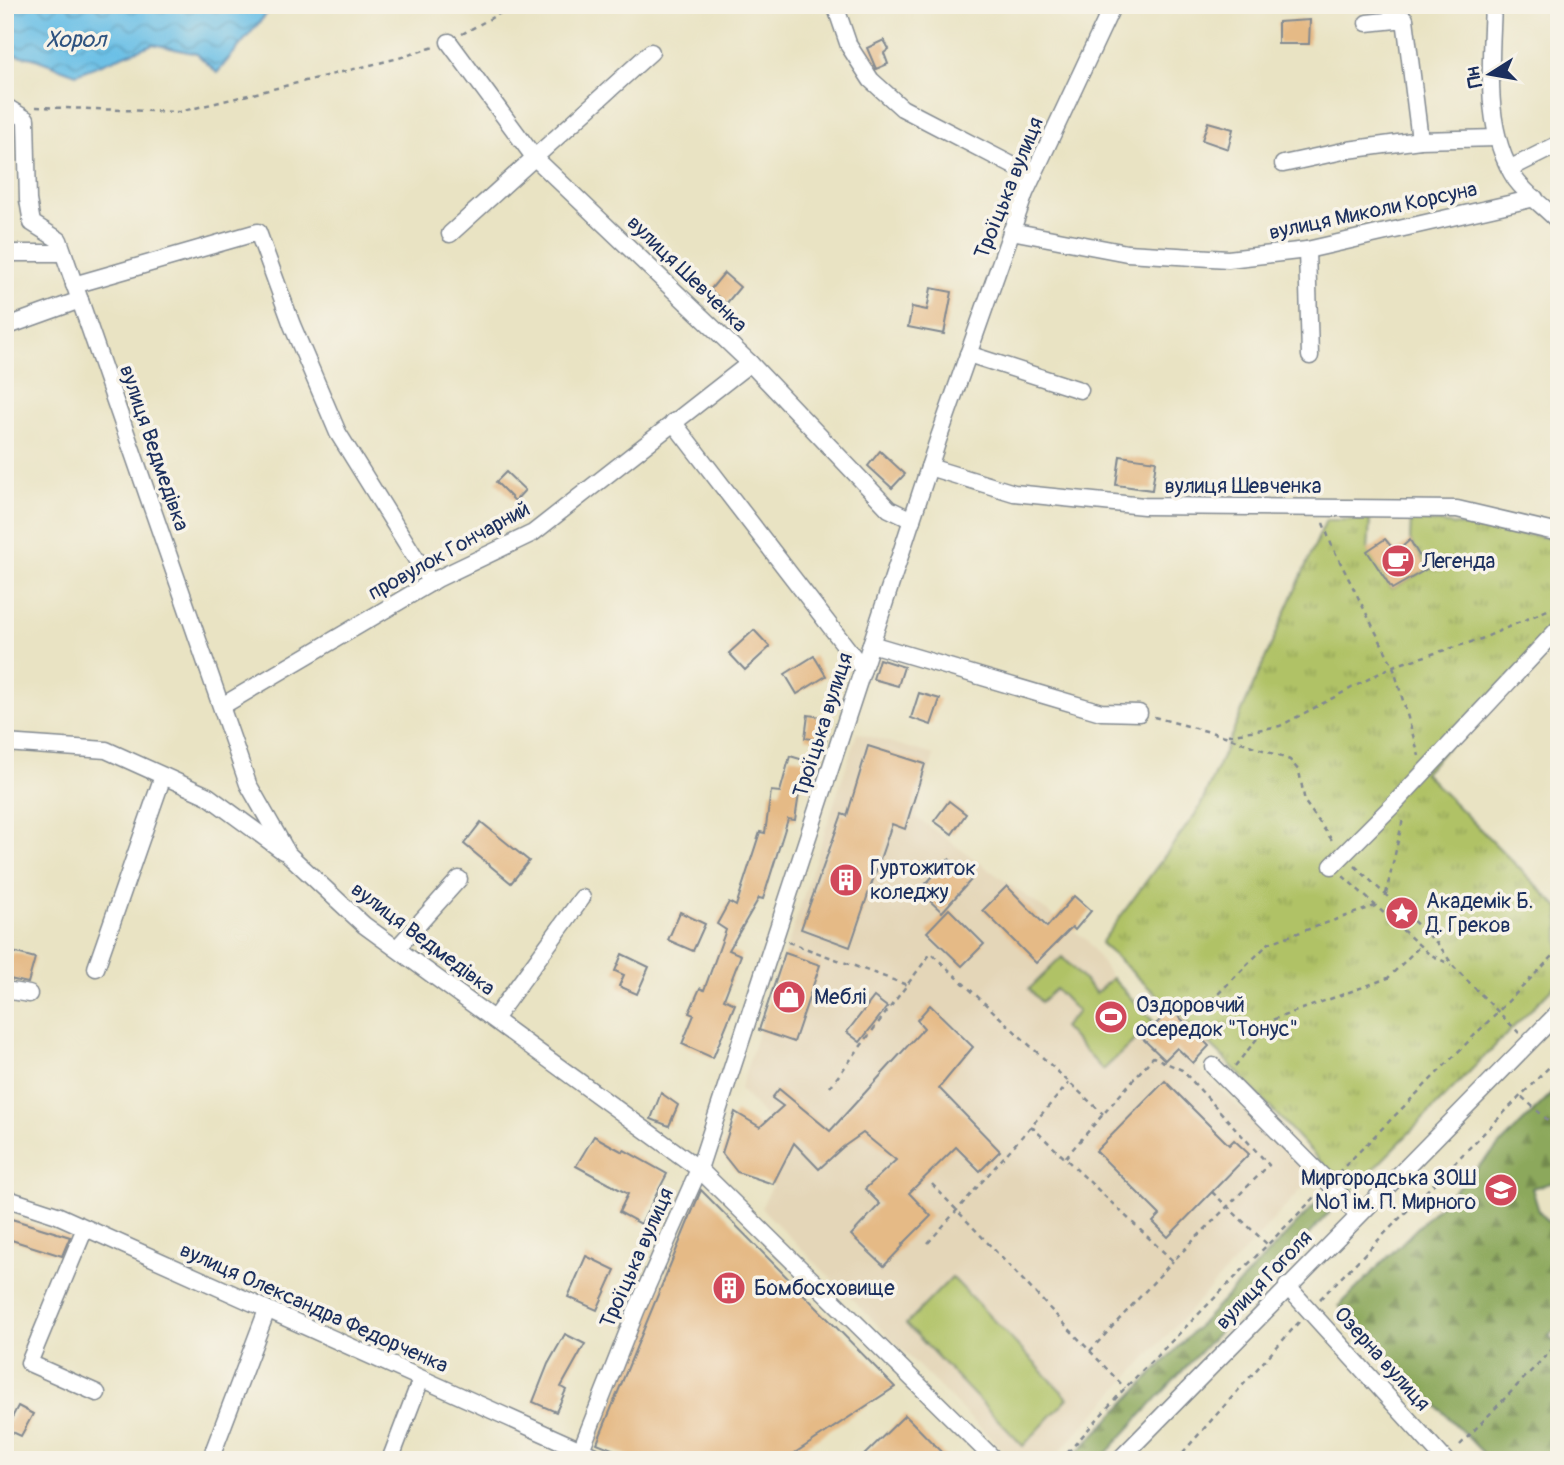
<svg xmlns="http://www.w3.org/2000/svg" width="1564" height="1465" viewBox="0 0 1564 1465" font-family="Pangolin,sans-serif">
<style>
.built{fill:#e4d6b8}
.green{fill:#b0c266;stroke:#667862;stroke-width:2}
.forest{fill:url(#forest-firs);stroke:#546c5c;stroke-width:2}
.park{fill:url(#park-tufts);stroke:#667862;stroke-width:2}
.water{fill:url(#water-waves);stroke:#4277a2;stroke-width:2}
.building{fill:#e5ba86}
.lines{fill:none;stroke-linecap:round;stroke-linejoin:round}
.minor-casing{stroke:#828990;stroke-width:19}
.path{stroke:#828990;stroke-width:2.5;stroke-dasharray:5 5;stroke-linecap:butt}
.minor{stroke:#fff;stroke-width:16}
.labels{text-anchor:middle;dominant-baseline:central;stroke-width:7;stroke-linejoin:round;paint-order:stroke}
.street-label{font-size:21px;fill:#1b2f5e;stroke:#f7f3e8}
.poi-label{font-size:21px;fill:#1b2f5e;stroke:#f7f3e8;text-anchor:start}
.water-label{font-size:23px;font-style:italic;fill:#2e5380;stroke:#f7f3e8}
</style>
<defs>
<pattern id="forest-firs" width="22" height="20" patternUnits="userSpaceOnUse" patternTransform="scale(1.75)"><rect width="22" height="20" fill="#8ca85b"/><path d="M5 1l3.5 6h-7zM16 11l3.5 6h-7z" fill="#72894e"/></pattern>
<pattern id="park-tufts" width="24" height="20" patternUnits="userSpaceOnUse" patternTransform="scale(1.75)"><rect width="24" height="20" fill="#b0c266"/><path d="M3 7l-1-3M5 7V3M7 7l1-3M15 17l-1-3M17 17v-4M19 17l1-3" fill="none" stroke="#8e9e57"/></pattern>
<pattern id="water-waves" width="16" height="10" patternUnits="userSpaceOnUse" patternTransform="scale(1.75)"><rect width="16" height="10" fill="#69bfe6"/><path d="M0 5q4-4 8 0t8 0" fill="none" stroke="#569cbe"/></pattern>
</defs>
<rect width="100%" height="100%" fill="#f7f3e8"/>
<filter id="ink" filterUnits="userSpaceOnUse"><feTurbulence type="fractalNoise" baseFrequency=".0143" numOctaves="2"/><feDisplacementMap in="SourceGraphic" scale="14" xChannelSelector="R" yChannelSelector="G"/><feConvolveMatrix kernelMatrix="1 2 1 2 8 2 1 2 1" color-interpolation-filters="sRGB"/></filter>
<filter id="wash" filterUnits="userSpaceOnUse"><feTurbulence type="fractalNoise" baseFrequency=".00686" numOctaves="4" result="noise"/><feDisplacementMap in="SourceGraphic" scale="28" xChannelSelector="R" yChannelSelector="G"/><feGaussianBlur stdDeviation="1.57" result="paint"/><feColorMatrix in="noise" values="0 0 0 0 0 0 0 0 0 0 0 0 0 0 0 0 0 1.4 0 .05"/><feComposite in="paint" operator="in"/></filter>
<g filter="url(#wash)">
<rect width="100%" height="100%" fill="#e9e3c3"/>
<path class="built" d="M857,733l77,22 -18,62 171,123 25,38 42,44 -13,12 1,4 35,10 135,130 -260,282h-40l-251,-252 31,-61 -52,-58 19,-59 34,11 26,-76 -34,-12z"/>
<g class="green">
<path d="M1062,957l34,36 16,-15 42,44 -51,48 -40,-43 15,-15 -22,-23 -15,13 -12,-13z"/>
<path d="M952,1277l116,121 -45,48 -117,-122z"/>
</g>
<g class="forest">
<path d="M1559,1086v95l-27,7 7,23 20,22v92l-10,11 10,11v113h-69l-151,-154z"/>
<path d="M1325,1194l11,11 -236,255h-30z"/>
</g>
<path class="park" d="M1411,519l148,20v86l-135,148 135,135v73l-209,212 -129,-138 -120,-112 98,-134 127,-289h44l-2,31 24,38 35,-20 -17,-29z"/>
<path class="water" d="M5,5h269l-57,68 -20,-19 -44,-10 -77,30 -43,-16 -28,-5z"/>
<g id="blocks">
<g class="building">
<path d="M1310,20l-1,24h-31v-22z"/>
<path d="M884,40l5,9 -5,4 4,11 -12,5 -9,-21z"/>
<path d="M1208,122l25,7 -5,20 -26,-9z"/>
<path d="M724,273l16,14 -14,17 -16,-14z"/>
<path d="M931,288l21,4 -8,42 -36,-7 4,-20 15,3z"/>
<path d="M880,451l25,23 -13,14 -24,-22z"/>
<path d="M1120,456l36,5 -4,29 -36,-5z"/>
<path d="M506,472l19,18 -10,11 -19,-19z"/>
<path d="M1385,539l11,13 14,-12 17,29 -35,20 -25,-38z"/>
<path d="M754,630l16,17 -25,23 -16,-17z"/>
<path d="M814,656l12,20 -29,18 -12,-20z"/>
<path d="M879,659l25,8 -6,19 -25,-7z"/>
<path d="M919,693l21,6 -9,26 -20,-7z"/>
<path d="M808,715l21,3 -3,23 -21,-3z"/>
<path d="M868,746l57,18 -20,65 -13,-5 -42,123 -49,-18 41,-115 5,2z"/>
<path d="M790,756l27,8 -5,20 -11,-3 -6,39 -7,-1 -25,80 -4,-1 -30,52 12,5 -17,44 11,5 -22,54 -31,-14 12,-29 -5,-2 11,-25 4,2 22,-60 -9,-6 12,-22 7,4 24,-74 5,1 6,-42 9,1z"/>
<path d="M949,801l17,13 -14,20 -18,-13z"/>
<path d="M481,822l48,39 -18,22 -47,-39z"/>
<path d="M949,859l22,21 -29,32 -23,-21z"/>
<path d="M1007,886l40,41 27,-31 17,15 -16,19 -3,-3 -36,36 -53,-53z"/>
<path d="M949,909l35,35 -22,22 -35,-34z"/>
<path d="M680,912l25,12 -12,27 -25,-11z"/>
<path d="M13,952l22,6 -7,25 -23,-5z"/>
<path d="M785,953l35,12 -26,77 -35,-12z"/>
<path d="M622,954l27,13 -12,27 -18,-8 5,-11 -9,-4z"/>
<path d="M874,997l13,10 -27,35 -13,-10z"/>
<path d="M930,1005l43,42 -34,41 61,63 -20,20 -24,-24 -47,46 22,23 -29,29 1,1 -19,20 -33,-31 29,-31 -15,-15 31,-29 -33,-27 -20,14 -24,22 -25,-26 -21,41 -36,-12 -15,-19 13,-41 25,15 23,-21 -11,-8 7,-9 51,42 94,-103 -7,-8z"/>
<path d="M1171,1009l38,37 -16,17 -16,-15 -12,12 -23,-22z"/>
<path d="M1165,1081l64,64 5,-5 15,14 -81,83 -15,-15 7,-7 -64,-64z"/>
<path d="M661,1093l17,12 -9,21 -18,-7z"/>
<path d="M594,1136l29,16 1,-2 43,24 -26,50 -22,-12 9,-18 -52,-28z"/>
<path d="M701,1190l194,197 -111,73h-145l-42,-17z"/>
<path d="M5,1217l65,20 -8,19 -57,-18z"/>
<path d="M586,1256l29,14 -18,40 -29,-13z"/>
<path d="M565,1334l20,10 -24,43 5,3 -10,22 -23,-10 15,-38z"/>
<path d="M18,1406l15,8 -12,22 -15,-7z"/>
<path d="M905,1415l44,45h-90z"/>
</g>
</g>
</g>
<g filter="url(#ink)">
<use href="#blocks" fill-opacity="0" stroke="#828990" stroke-width="2"/>
<g class="lines">
<defs>
<g id="minor">
<path d="M835,5l14,41 22,34 31,28 131,68"/>
<path d="M1493,5c-2,56 -10,126 23,175 11,15 30,28 43,42"/>
<path d="M1367,23l38,-4 15,121"/>
<path d="M449,42l85,115 216,206 139,146 23,11"/>
<path d="M5,106l21,13 2,81 4,23 27,17 189,544 40,70 76,71 335,244 296,291"/>
<path d="M1283,164l65,-14 72,-10 77,-2"/>
<path d="M1511,168l48,-24"/>
<path d="M1011,231l116,22 101,6 79,-9 228,-52"/>
<path d="M450,234l201,-182"/>
<path d="M1307,250l3,106"/>
<path d="M5,253h58"/>
<path d="M74,285l184,-53 34,93 46,108 93,150"/>
<path d="M5,327l75,-27"/>
<path d="M968,354l112,36"/>
<path d="M673,422l190,247"/>
<path d="M929,467l85,26 130,13 313,3 102,24"/>
<path d="M871,644l230,68 38,1"/>
<path d="M222,706l215,-127 96,-46 217,-170"/>
<path d="M5,743l101,7 102,46 75,55"/>
<path d="M1332,866l64,-64 163,-174"/>
<path d="M397,948l62,-69"/>
<path d="M96,968l67,-192"/>
<path d="M5,990l24,4"/>
<path d="M494,1019l88,-121"/>
<path d="M1213,1066l116,117 29,32"/>
<path d="M5,1198l52,17 546,245"/>
<path d="M85,1228l-56,135 68,30"/>
<path d="M1287,1286l158,174"/>
<path d="M210,1460l57,-150"/>
<path d="M390,1460l31,-81"/>
<path d="M577,1460l59,-149 63,-142 239,-729 87,-247 88,-188"/>
<path d="M1119,1460l440,-448"/>
</g>
</defs>
<use href="#minor" class="minor-casing"/>
<g class="path">
<path d="M462,34l53,-29"/>
<path d="M36,107l143,5 220,-54 35,-11"/>
<path d="M1323,523l9,23 61,120 26,90"/>
<path d="M1154,717l71,19 65,24 9,11 6,31 29,41"/>
<path d="M1228,735l52,-9 113,-60 88,-27 78,-34"/>
<path d="M1355,866l84,79 15,22 65,66"/>
<path d="M1343,876l86,78 22,11"/>
<path d="M1386,894l17,-75"/>
<path d="M788,942l119,43"/>
<path d="M1197,1015l72,-72 106,-37"/>
<path d="M1235,1066l37,-46 116,-42 32,-32"/>
<path d="M830,1087l101,-134 172,161"/>
<path d="M1522,1097l37,33"/>
<path d="M1031,1126l142,135 96,-96 -87,-95 -29,-13 -88,101"/>
<path d="M1338,1173l221,-223"/>
<path d="M932,1184l193,204"/>
<path d="M1212,1192l56,53"/>
<path d="M928,1243l141,-160"/>
<path d="M1320,1299l239,-242"/>
<path d="M1090,1351l83,-90"/>
<path d="M1460,1445l99,-103"/>
<path d="M1061,1460l64,-72 194,-195"/>
<path d="M1176,1460l123,-138"/>
</g>
<use href="#minor" class="minor"/>
</g>
</g>
<defs>
<symbol id="cafe-disc" viewBox="-11 -11 22 22"><circle r="9.5" fill="#d1495b" stroke="#f7f3e8"/><path d="M-5.5-4.5H6V0H3Q3 3.5 0 3.5H-2.5Q-5.5 3.5-5.5 0ZM3-3.2v2h1.7v-2ZM-6 4.5H4V6H-6Z" fill="#fff"/></symbol>
<symbol id="building-disc" viewBox="-11 -11 22 22"><circle r="9.5" fill="#d1495b" stroke="#f7f3e8"/><path d="M-4-6H4V6H1V3H-1V6H-4ZM-2.5-4.3h1.7v1.8h-1.7ZM.8-4.3h1.7v1.8H.8ZM-2.5-1h1.7V.8h-1.7ZM.8-1h1.7V.8H.8Z" fill="#fff"/></symbol>
<symbol id="sight-disc" viewBox="-11 -11 22 22"><circle r="9.5" fill="#d1495b" stroke="#f7f3e8"/><path d="M0-6L1.8-2.2L6-1.7L2.9 1.2L3.7 5.4L0 3.3L-3.7 5.4L-2.9 1.2L-6-1.7L-1.8-2.2Z" fill="#fff"/></symbol>
<symbol id="shop-disc" viewBox="-11 -11 22 22"><circle r="9.5" fill="#d1495b" stroke="#f7f3e8"/><path d="M-5-2.5h2.3a2.7 3.5 0 0 1 5.4 0H5L5.5 6h-11ZM-1.5-2.5h3a1.5 2.3 0 0 0-3 0Z" fill="#fff"/></symbol>
<symbol id="stadium-disc" viewBox="-11 -11 22 22"><circle r="9.5" fill="#d1495b" stroke="#f7f3e8"/><path d="M0-5a6.5 5 0 1 0 0 10a6.5 5 0 1 0 0-10ZM-3.5-1.8h7v3.6h-7Z" fill="#fff"/></symbol>
<symbol id="school-disc" viewBox="-11 -11 22 22"><circle r="9.5" fill="#d1495b" stroke="#f7f3e8"/><path d="M0-5L7-2L0 1L-7-2ZM-4 1L0 2.5L4 1V4Q0 6-4 4Z" fill="#fff"/></symbol>
</defs>
<g fill-rule="evenodd">
<use href="#cafe-disc" x="1379" y="542" width="38" height="38"/>
<use href="#building-disc" x="827" y="861" width="38" height="38"/>
<use href="#sight-disc" x="1383" y="894" width="38" height="38"/>
<use href="#shop-disc" x="770" y="978" width="38" height="38"/>
<use href="#stadium-disc" x="1092" y="998" width="38" height="38"/>
<use href="#school-disc" x="1482" y="1171" width="38" height="38"/>
<use href="#building-disc" x="710" y="1269" width="38" height="38"/>
</g>
<g class="labels">
<g class="street-label">
<text transform="translate(1009 188) rotate(-68)">Троїцька вулиця</text>
<text transform="translate(1373 211) rotate(-12)">вулиця Миколи Корсуна</text>
<text transform="translate(687 274) rotate(44)">вулиця Шевченка</text>
<text transform="translate(154 448) rotate(71)">вулиця Ведмедівка</text>
<text x="1243" y="486">вулиця Шевченка</text>
<text transform="translate(449 551) rotate(-29)">провулок Гончарний</text>
<text transform="translate(823 725) rotate(-72)">Троїцька вулиця</text>
<text transform="translate(423 939) rotate(37)">вулиця Ведмедівка</text>
<text transform="translate(637 1258) rotate(-66)">Троїцька вулиця</text>
<text transform="translate(1264 1280) rotate(-46)">вулиця Гоголя</text>
<text transform="translate(314 1308) rotate(24)">вулиця Олександра Федорченка</text>
<text transform="translate(1382 1359) rotate(48)">Озерна вулиця</text>
</g>
<g class="poi-label">
<text x="1422" y="561">Легенда</text>
<text x="870" y="868">Гуртожиток<tspan x="870" dy="24">коледжу</tspan></text>
<text x="1426" y="901">Академік Б.<tspan x="1426" dy="24">Д. Греков</tspan></text>
<text x="814" y="997">Меблі</text>
<text x="1136" y="1005">Оздоровчий<tspan x="1136" dy="24">осередок "Тонус"</tspan></text>
<text x="1476" y="1178" text-anchor="end">Миргородська ЗОШ<tspan x="1476" dy="24">№1 ім. П. Мирного</tspan></text>
<text x="754" y="1288">Бомбосховище</text>
</g>
<g class="water-label">
<text x="76" y="39">Хорол</text>
</g>
</g>
<rect width="1564" height="1465" fill="none" stroke="#f7f3e8" stroke-width="28"/>
<g transform="translate(1490 74) rotate(259)" stroke="#f7f3e8" stroke-width="5" paint-order="stroke">
<path d="M0-5L12 26L0 18L-12 26Z" fill="#1b2f5e"/>
<text y="-10" font-size="19" font-weight="bold" text-anchor="middle" fill="#1b2f5e">Пн</text>
</g>
</svg>
